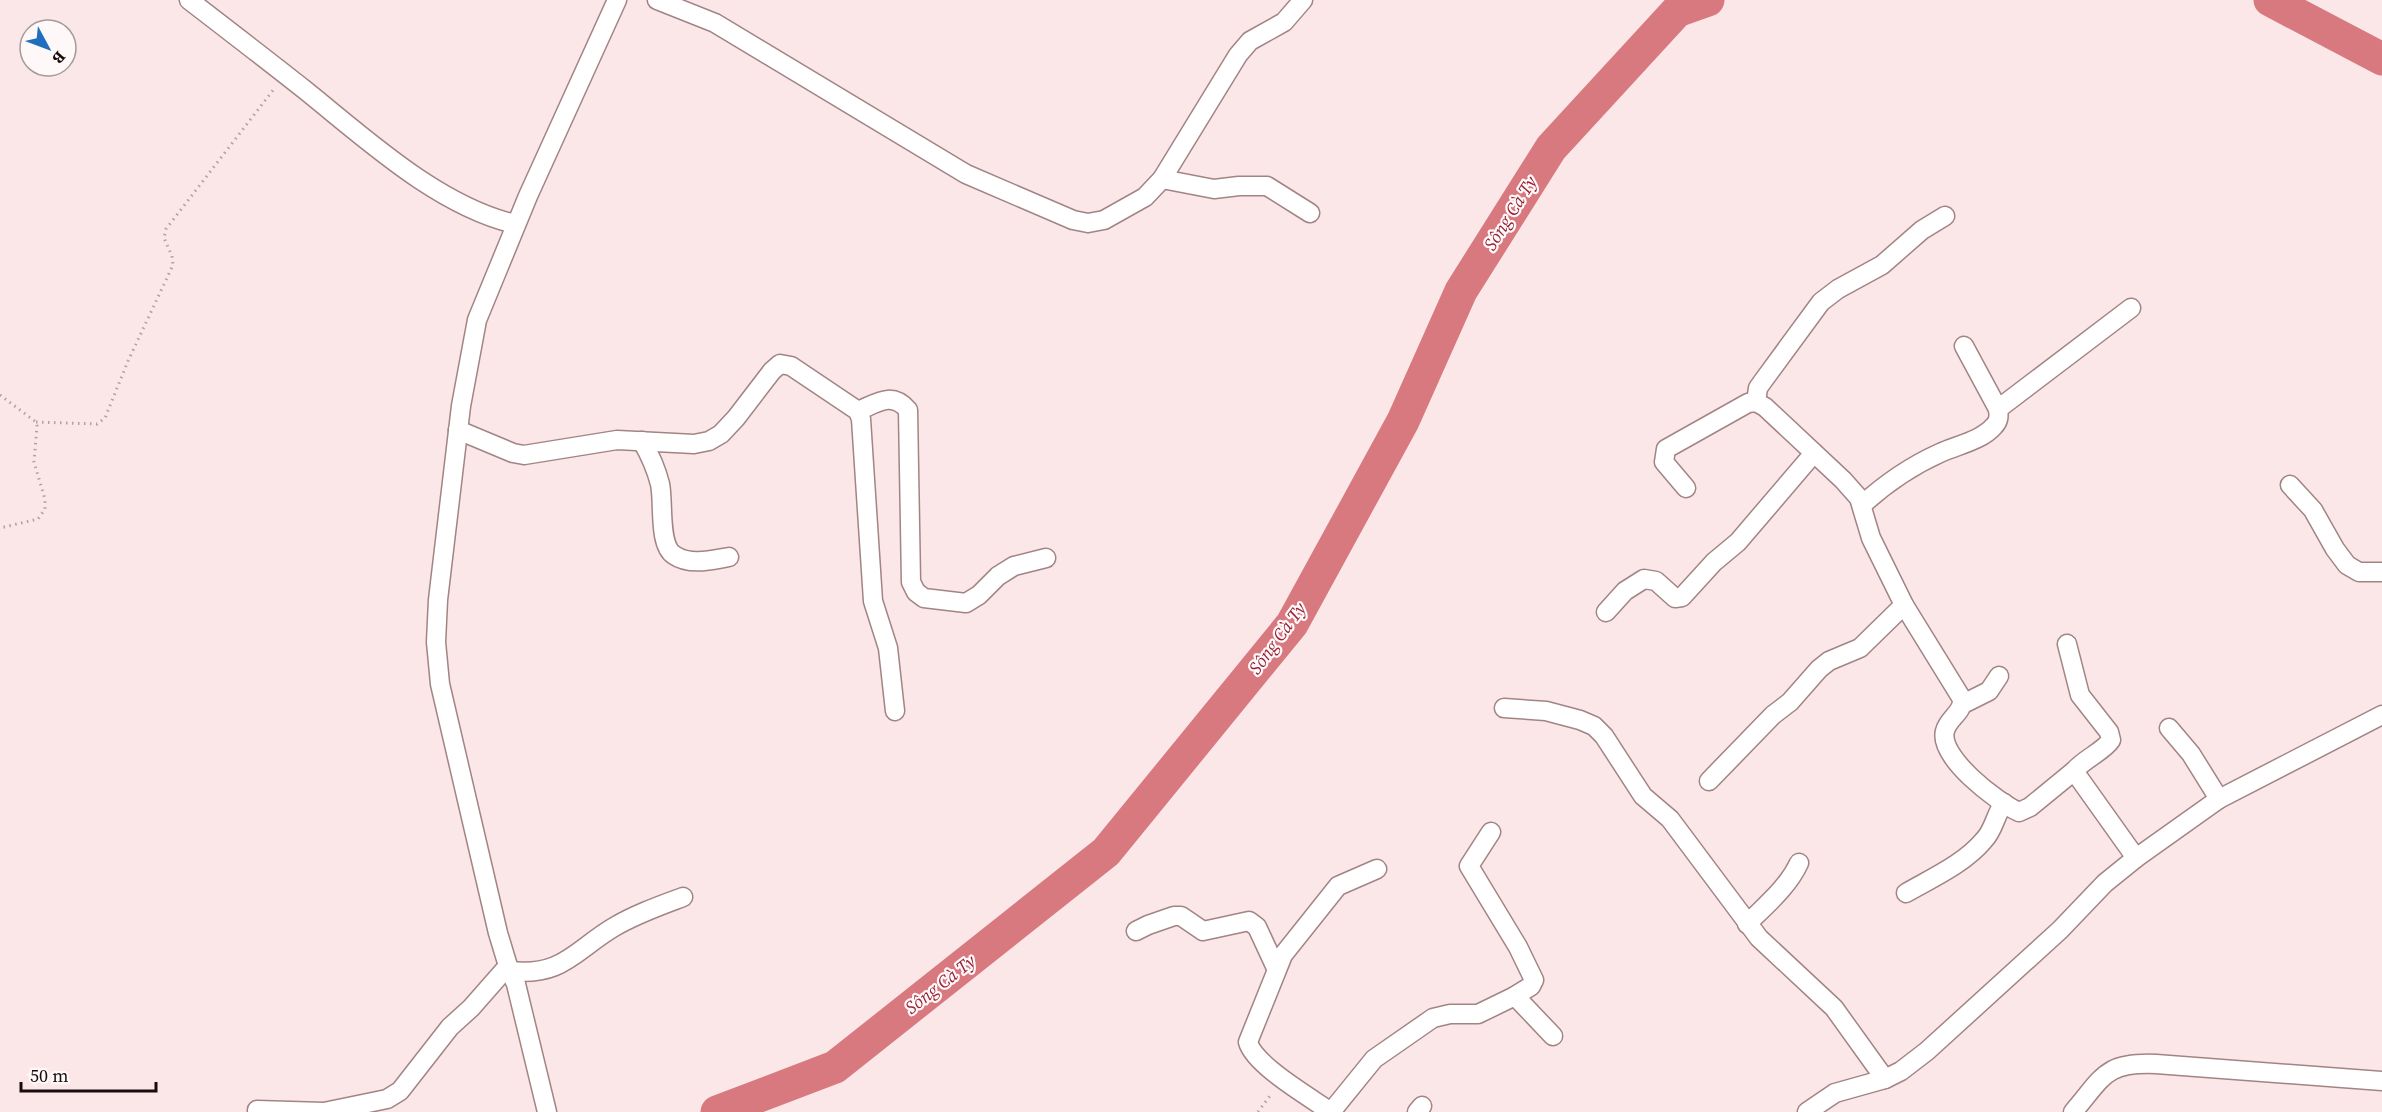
<svg xmlns="http://www.w3.org/2000/svg" width="2382" height="1112" viewBox="0 0 2382 1112" font-family="'Source Serif 4',serif">
<style>
.lines{fill:none;stroke-linecap:round;stroke-linejoin:round}
.river{stroke:#d8787f;stroke-width:33}
.minor-casing{stroke:#a28485;stroke-width:21}
.path{stroke:#b2a1a1;stroke-width:3;stroke-dasharray:1.5 4.5;stroke-linecap:butt}
.minor{stroke:#fff;stroke-width:18}
.labels{text-anchor:middle;dominant-baseline:central;stroke-width:4.5;stroke-linejoin:round;paint-order:stroke}
.water-label{font-size:18px;font-style:italic;fill:#952236;stroke:#fff8f8}
</style>
<rect width="100%" height="100%" fill="#fbe7e7"/>
<g class="lines">
<g class="river">
<path d="M2270,0l112,59"/>
<path d="M717,1112l118,-45 271,-215 186,-228 111,-203 58,-130 90,-143 126,-137 31,-11"/>
</g>
<defs>
<g id="minor">
<path d="M189,0c39,30 78,60 116,90 61,49 133,116 210,134"/>
<path d="M657,0l58,23 251,151 107,46 15,3 16,-3 41,-23 17,-18 76,-124 12,-14 34,-19 19,-22"/>
<path d="M1162,179l52,10 25,-3h28l43,27"/>
<path d="M1756,402l2,-14 5,-7 58,-79 17,-13 44,-24 40,-35 23,-14"/>
<path d="M1998,409l133,-101"/>
<path d="M858,411c19,-8 34,-20 50,-1l3,172 5,10 8,6 42,5 13,-8 19,-19 16,-10 32,-8"/>
<path d="M458,430l55,23 11,2 93,-15 77,4 15,-3 12,-7 15,-16 36,-47 8,-7 11,2 67,45 3,8 12,182 15,47 7,63"/>
<path d="M642,441c8,14 14,27 18,43 4,18 -2,61 14,71 16,11 38,5 55,2"/>
<path d="M2290,485l23,25 22,39 12,16 12,7h23"/>
<path d="M1686,488l-22,-26 2,-13 82,-46 8,-1 9,5 78,73 16,18 12,40 33,67 58,94c2,13 -14,19 -17,32 -7,26 52,71 74,81l11,-5 44,-36 62,87"/>
<path d="M1862,505c23,-21 49,-39 78,-52 17,-8 41,-12 54,-27 5,-5 5,-10 4,-17l-34,-63"/>
<path d="M1606,612l19,-21 19,-12 12,2 19,17 7,-1 32,-35 24,-20 76,-89"/>
<path d="M2067,644l13,51 29,37 2,8c-7,11 -27,19 -37,31"/>
<path d="M1963,704l26,-13 10,-15"/>
<path d="M1504,708l42,3 34,9 14,6 10,10 39,60 27,23 89,119 75,70 51,71"/>
<path d="M2169,728l22,26 28,45"/>
<path d="M1709,781l64,-66 17,-13 29,-33 10,-8 31,-13 44,-43"/>
<path d="M1491,832l-22,34 49,81 16,33 -3,6 -16,10"/>
<path d="M1906,893c26,-15 58,-29 78,-53 10,-10 11,-25 20,-37"/>
<path d="M1747,924c19,-19 41,-37 52,-61"/>
<path d="M1136,931l12,-6 26,-9h7l22,15 46,-10 8,6 19,41"/>
<path d="M510,971c52,6 64,-20 104,-44 22,-13 45,-21 69,-30"/>
<path d="M257,1110l67,2 63,-13 13,-8 50,-64 21,-19 37,-42"/>
<path d="M547,1112l-31,-128 -8,-18 -10,-33 -58,-249 -4,-42 2,-42 23,-194 16,-86 51,-124 89,-196"/>
<path d="M1331,1112c-20,-14 -77,-47 -83,-70l35,-87 55,-69 39,-17"/>
<path d="M1331,1112l43,-53 59,-41 17,-4h28l37,-18 38,40"/>
<path d="M1417,1112l5,-6"/>
<path d="M1807,1112l28,-19 50,-14 16,-8 26,-20 133,-121 45,-47 31,-25 83,-59 163,-84"/>
<path d="M2073,1112c31,-36 32,-50 83,-48l226,17"/>
</g>
</defs>
<use href="#minor" class="minor-casing"/>
<g class="path">
<path d="M0,395l36,27 1,4 -3,36 11,37v10l-7,10 -38,9"/>
<path d="M36,422l61,2 8,-6 23,-57 45,-96 -1,-9 -8,-18 2,-9 108,-140"/>
<path d="M1258,1112l14,-19"/>
</g>
<use href="#minor" class="minor"/>
</g>
<g class="labels">
<g class="water-label">
<text transform="translate(1510 213) rotate(-58)">Sông Cà Ty</text>
<text transform="translate(1277 638) rotate(-54)">Sông Cà Ty</text>
<text transform="translate(940 984) rotate(-38)">Sông Cà Ty</text>
</g>
</g>
<g transform="translate(48 48) rotate(131)"><circle r="28" fill="#fff8f8" stroke="#a39a9a" stroke-width="1.5"/>
<path d="M0-4.5L10 22L0 15L-10 22Z" fill="#206ebd"/>
<text y="-9" font-size="16" font-weight="bold" text-anchor="middle" fill="#180d0e">B</text>
</g>
<path d="M21 1082v9h135v-9" fill="none" stroke="#180d0e" stroke-width="3"/>
<text x="30" y="1082" font-size="18" fill="#180d0e" stroke="#fff8f8" stroke-width="4.5" paint-order="stroke">50 m</text>
</svg>
